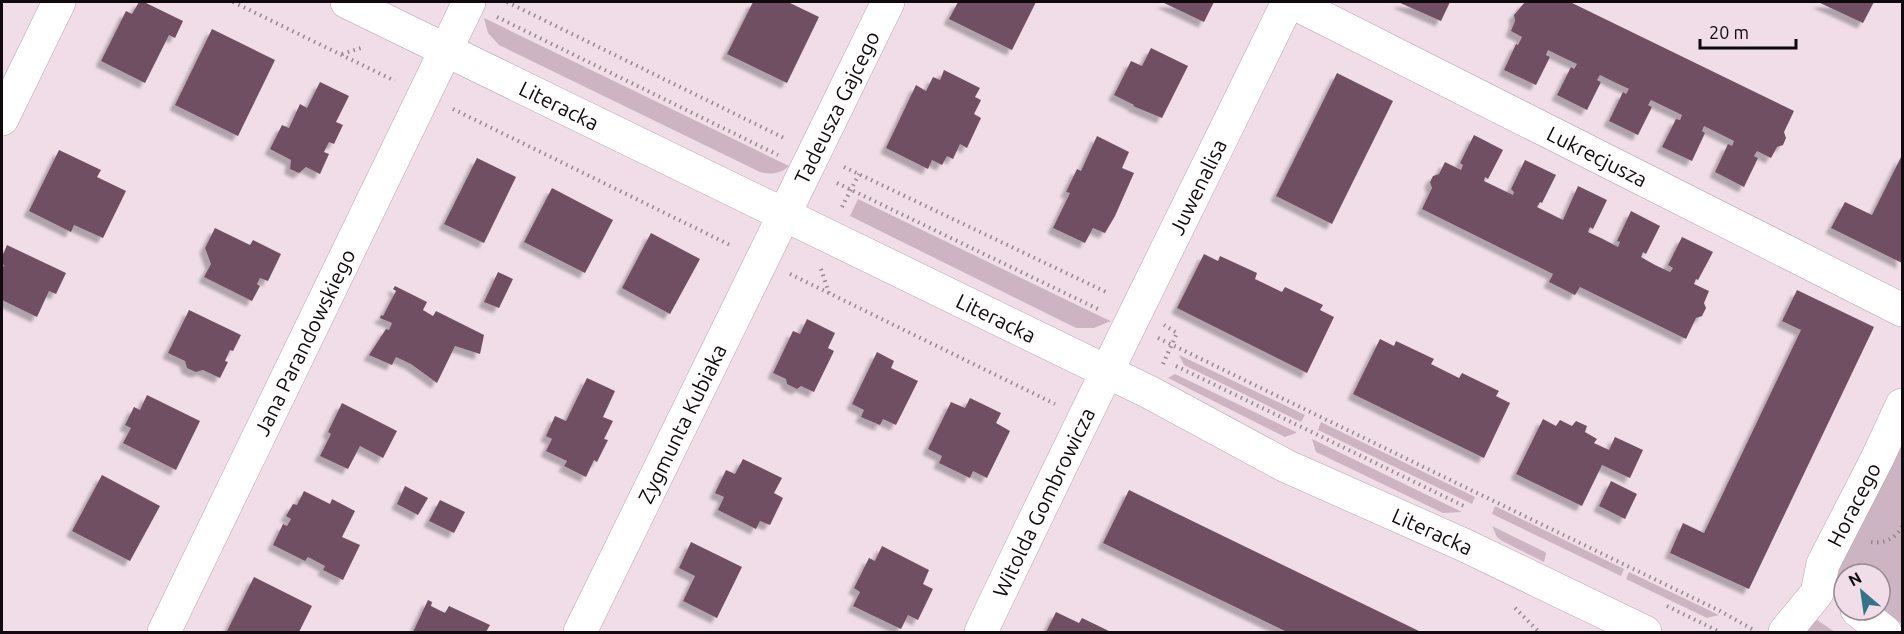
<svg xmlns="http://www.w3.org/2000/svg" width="1904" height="634" viewBox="0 0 1904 634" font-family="Ubuntu,sans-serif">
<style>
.green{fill:#cdb4c2}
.building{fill:#704f63;filter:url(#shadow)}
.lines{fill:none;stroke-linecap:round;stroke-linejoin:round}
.street-casing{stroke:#b8a6b0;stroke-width:34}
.secondary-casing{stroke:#b8a6b0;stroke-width:34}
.path{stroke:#968890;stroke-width:4;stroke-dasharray:1.5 4.5;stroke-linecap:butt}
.street{stroke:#fff;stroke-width:33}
.secondary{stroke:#fff;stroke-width:33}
.labels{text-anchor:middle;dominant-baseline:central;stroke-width:6;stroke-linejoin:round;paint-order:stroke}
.street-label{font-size:21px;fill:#100a0e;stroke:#f0dde8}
</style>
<defs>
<filter id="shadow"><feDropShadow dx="-5.5" dy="5.5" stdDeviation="1.5" flood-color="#0004"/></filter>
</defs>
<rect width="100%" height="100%" fill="#f0dde8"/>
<g class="green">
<path d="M484,18l305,148c-9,8 -18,9 -29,6l-261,-127 -11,-12z"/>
<path d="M858,199l248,120 5,2 -17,7h-18l-226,-112z"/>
<path d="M1179,355l126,60 -4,7 -117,-57z"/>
<path d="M1175,374l121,58v1l-11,4 -117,-59z"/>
<path d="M1321,422l154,75 -3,7 -154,-74z"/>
<path d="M1902,438v186l-22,-17v-33h-36v7l-6,-5 1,-6z"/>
<path d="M1312,439l150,73 -19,1 -127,-61z"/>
<path d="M1495,506l129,63 -3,7 -129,-62z"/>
<path d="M1492,526l53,26 1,2 -2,8 -42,-21 -5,-4z"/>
<path d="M1629,572l90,43 -12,3 -81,-39z"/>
<path d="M1817,620l18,12h-35l10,-9z"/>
</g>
<g class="building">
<path d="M139,2h5l39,19 -8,17 -6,-3 -24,48 -44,-22 25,-50 6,3z"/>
<path d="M753,2h35l31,15 -32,66 -60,-29z"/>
<path d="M958,2h78l-24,48 -63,-31z"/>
<path d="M1162,2h52l-10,20z"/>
<path d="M1398,2h52l-9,19z"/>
<path d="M1525,2h45l224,109 -10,21 2,6 -3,7 -6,2 -6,11 -14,-7 -3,5 4,2 -14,29 -29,-15 13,-28 4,2 2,-5 -30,-15 -2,5 3,2 -13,28 -30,-14 14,-28 4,1 2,-5 -31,-15 -3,5 4,2 -14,28 -29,-14 14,-29 3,2 3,-5 -15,-7 -14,-7 -3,5 4,2 -14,28 -30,-15 14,-28 3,2 3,-5 -15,-7 -14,-7 -2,5 4,2 -14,28 -32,-15 12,-26 2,1 4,-8 -11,-6 4,-10 -1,-6z"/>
<path d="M1818,2h56l-11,21z"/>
<path d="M212,29l63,31 -37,76 -63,-31z"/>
<path d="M1151,48l37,18 -26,52 -29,-12 1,-1 -20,-10 17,-34 11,5z"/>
<path d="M944,70l36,18 -5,9 6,3 -7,14 7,4 -14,30 -7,-4 -7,15 -6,-3 -5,9 -10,-5 -4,9 -42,-21 30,-63 10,6 7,-14 7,3z"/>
<path d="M1337,73l56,28 -61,123 -56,-28z"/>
<path d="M320,82l29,14 -13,26 7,3 -9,19 -5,-2 -5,10 5,2 -9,20 -14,-7 -7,6 -9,-4 1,-9 -21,-11 12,-24 7,3 11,-24 7,4z"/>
<path d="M1474,135l29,15 -15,29 -3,-2 -1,4 29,14 1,-3 -3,-3 14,-29 31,15 -14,28 -2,-1 -3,5 26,13 15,-34 29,14 -14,29 -3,-2 -2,5 15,7 15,8 2,-5 -3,-1 14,-30 29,15 -14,28 -3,-2 -2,5 14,8 15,7 3,-4 -5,-3 14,-28 31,15 -15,28 -2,-1 -2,5 15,7 -5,12 2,5 -4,8 -6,2 -10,21 -106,-52 -5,8 -26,-13 4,-8 -131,-65 10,-21 -2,-6 3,-6 6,-2 6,-12 16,8 2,-5 -3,-2z"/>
<path d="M1097,136l32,16 -7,16 12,5 -19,43 -10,17 -12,-5 -8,15 -32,-15 17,-35 -4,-1 11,-23 4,2z"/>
<path d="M59,150l42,20 -4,7 29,14 -23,47 -29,-13 -3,7 -42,-21z"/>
<path d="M1902,155v108l-71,-35 14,-26 27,13z"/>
<path d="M477,158l39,19 -32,66 -40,-19z"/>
<path d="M552,188l61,32 -28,53 -61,-31z"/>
<path d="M215,228l35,17 3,-5 28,14 -13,27 -8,-3 -3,6 3,2 -8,15 -48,-24 7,-13 -6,-16z"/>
<path d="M651,233l49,26 -30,55 -48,-26z"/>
<path d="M7,245l59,28 -10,21 -7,-3 -12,26 -35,-17v-31l2,-4 -2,-1v-7z"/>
<path d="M1204,254l14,7 2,-5 37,17 -2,6 27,13 3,-5 38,18 -3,5 14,7 -27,56 -130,-65z"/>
<path d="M498,272l15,7 -14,29 -15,-6z"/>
<path d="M395,286l32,16 -4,8 10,6 3,-5 48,24 -4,19 -25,-8 -18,37 -26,-19 -15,-7 -4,8 -23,-10 17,-26 3,1 3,-7 -12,-5 1,-3 2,1 13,-25 -3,-2z"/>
<path d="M1797,290l77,37 -125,262 -79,-36 13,-30 21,10 97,-203 -19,-9z"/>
<path d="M189,310l52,25 -8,16 -3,-1 -5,11 3,1 -8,16 -17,-8 -7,2 -9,-4 -2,-7 -17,-8z"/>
<path d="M807,319l28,14 -7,15 6,3 -20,41 -13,-6 -4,3 -10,-5 -1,-5 -13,-6 20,-42 7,3z"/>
<path d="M1380,339l14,7 2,-5 38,18 -3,5 28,14 3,-5 37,18 -3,5 14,7 -26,55 -131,-64z"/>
<path d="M877,352l17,9 -3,7 27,13 -22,44 -13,-6 -3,6 -19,-8 3,-7 -12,-6z"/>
<path d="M587,378l28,13 -12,26 10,4 -9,18 4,1 -11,22 -3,-2 -8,17 -22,-11 3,-5 -21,-10 6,-12 -6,-3 9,-20 11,5z"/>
<path d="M147,395l53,26 -24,49 -53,-27 8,-15 -6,-3 9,-18 6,3z"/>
<path d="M970,398l31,15 -5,10 14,8 -23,47 -14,-7 -3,7 -31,-15 3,-7 -14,-7 23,-47 14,6z"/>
<path d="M342,403l55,28 -14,27 -23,-12 -12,23 -28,-13 11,-22 -3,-2z"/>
<path d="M1543,419l13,7 4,-6 12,6 4,-5 11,5 -2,6 12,7 -3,4 15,7 6,-13 28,13 -13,28 -28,-13 -20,41 -66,-32z"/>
<path d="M743,459l39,19 -8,15 9,5 -13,27 -10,-4 -4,8 -38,-19 6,-13 -9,-4 11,-23 9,4z"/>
<path d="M102,475l58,31 -30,55 -58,-30z"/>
<path d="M1611,481l26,13 -12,25 -26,-13z"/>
<path d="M405,486l23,12 -10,17 -21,-11z"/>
<path d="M1129,490l51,25 241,117h-134l-184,-89z"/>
<path d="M304,491l26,13 2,-5 23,12 -13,26 18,8 -17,35 -20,-10 2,-4 -17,-9 -3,4 -32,-16 10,-21 4,2 4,-7 -5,-3 7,-12 4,1z"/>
<path d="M440,500l25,12 -11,21 -25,-12z"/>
<path d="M691,542l51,25 -25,51 -34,-17 12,-25 -16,-8z"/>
<path d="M882,546l47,24 -6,14 10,5 -15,31 -10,-5 -7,14 -48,-23 7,-14 -6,-4 15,-30 6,3z"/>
<path d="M254,577l58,29 -13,26 -72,-1z"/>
<path d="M428,600l4,2 -1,4 14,7 4,-7 41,19 -4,7h-73z"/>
<path d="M1056,612l23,11 3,-5 29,14h-65z"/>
</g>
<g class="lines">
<defs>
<g id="street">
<path id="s1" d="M1292,2l610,308"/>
<path d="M2,119l57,-117"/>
<path d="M1857,610l28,22"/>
<path id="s2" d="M164,632l305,-630"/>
<path id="s3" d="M580,632l308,-630"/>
<path id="s4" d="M981,632c100,-211 205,-420 307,-630"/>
<path id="s5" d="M1785,632l32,-39 6,-29 54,-105 25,-54"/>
</g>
<g id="secondary">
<path id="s6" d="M347,2l802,390 137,74 178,79 181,87"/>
</g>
</defs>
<use href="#street" class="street-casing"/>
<use href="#secondary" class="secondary-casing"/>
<g class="path">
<path d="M233,2l162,79"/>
<path d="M507,2l279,137"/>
<path d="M497,17l281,138"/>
<path d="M342,54l22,-7"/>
<path d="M453,109l279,137"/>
<path d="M844,167l264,126"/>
<path d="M837,183l263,127"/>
<path d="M842,207l17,-33"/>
<path d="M821,269l8,24"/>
<path d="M790,274l265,130"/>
<path d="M1158,338l562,273 32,18"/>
<path d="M1163,364l14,-31 -13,-8"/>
<path d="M1176,366l290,141"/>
<path d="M1871,542c13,2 26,-4 31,-16"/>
<path d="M1667,606l53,26"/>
<path d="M1515,608l24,24"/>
</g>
<use href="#street" class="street"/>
<use href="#secondary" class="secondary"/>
</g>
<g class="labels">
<g class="street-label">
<text stroke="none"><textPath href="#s6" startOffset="236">Literacka</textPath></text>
<text stroke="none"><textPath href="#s3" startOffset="584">Tadeusza Gajcego</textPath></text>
<text stroke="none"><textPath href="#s1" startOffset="342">Lukrecjusza</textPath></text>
<text stroke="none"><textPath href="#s4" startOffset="495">Juwenalisa</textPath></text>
<text stroke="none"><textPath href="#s6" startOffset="722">Literacka</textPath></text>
<text stroke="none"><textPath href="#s2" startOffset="322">Jana Parandowskiego</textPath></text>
<text stroke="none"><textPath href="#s3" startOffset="232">Zygmunta Kubiaka</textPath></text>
<text stroke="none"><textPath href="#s4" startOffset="144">Witolda Gombrowicza</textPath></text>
<text stroke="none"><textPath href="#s5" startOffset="147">Horacego</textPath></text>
<text stroke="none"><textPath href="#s6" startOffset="1208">Literacka</textPath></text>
</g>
</g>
<rect width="1904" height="634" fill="none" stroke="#100a0e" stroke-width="6"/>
<g transform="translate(1862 592) rotate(331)"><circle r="28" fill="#f0dde8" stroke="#968991" stroke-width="1.5"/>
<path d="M0-4.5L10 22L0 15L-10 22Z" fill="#347488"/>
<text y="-9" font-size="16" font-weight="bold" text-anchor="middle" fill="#100a0e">N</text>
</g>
<path d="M1700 39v9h96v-9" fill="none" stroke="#100a0e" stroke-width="3"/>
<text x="1709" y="39" font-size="18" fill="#100a0e" stroke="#f0dde8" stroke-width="4.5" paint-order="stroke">20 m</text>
</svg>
